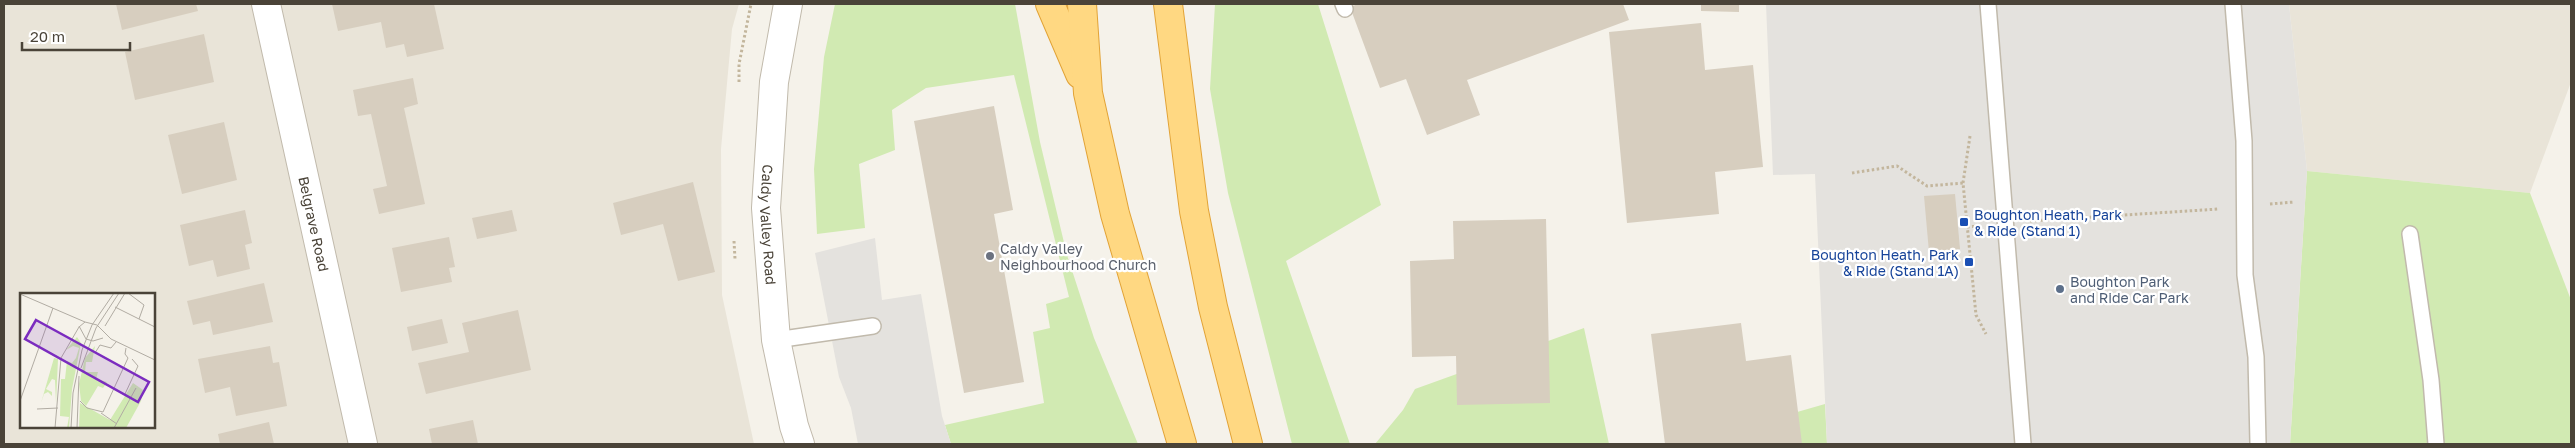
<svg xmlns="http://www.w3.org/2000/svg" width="2575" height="448" viewBox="0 0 2575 448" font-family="'Golos Text',sans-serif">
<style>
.residential{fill:#e9e4d8;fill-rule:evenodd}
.green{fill:#d1eab2}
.parking{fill:#e4e2de}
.building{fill:#d7cebf}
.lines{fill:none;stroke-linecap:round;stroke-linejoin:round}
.service-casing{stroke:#c1baac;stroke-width:18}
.minor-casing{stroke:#c1baac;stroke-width:30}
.tertiary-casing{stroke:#c1baac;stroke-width:30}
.trunk-casing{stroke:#e2a337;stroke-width:30}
.path{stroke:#c3b69d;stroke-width:3;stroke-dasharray:2.5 2.5;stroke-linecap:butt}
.service{stroke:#fff;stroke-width:15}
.minor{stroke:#fff;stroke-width:28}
.tertiary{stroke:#fff;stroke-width:28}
.trunk{stroke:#ffd882;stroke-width:28}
.transit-dot{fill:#1a4fb4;stroke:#fff;stroke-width:2}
.worship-dot{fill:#6b7280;stroke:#fff;stroke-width:2}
.service-dot{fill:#5c6f8a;stroke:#fff;stroke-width:2}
.labels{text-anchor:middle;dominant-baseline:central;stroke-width:4.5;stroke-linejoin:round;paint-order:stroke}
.transit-label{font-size:14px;fill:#164399;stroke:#fff;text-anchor:start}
.street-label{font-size:14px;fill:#4a4338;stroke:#fff}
.worship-label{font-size:14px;fill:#5b616d;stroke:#fff;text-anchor:start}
.service-label{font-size:14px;fill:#4e5e75;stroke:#fff;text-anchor:start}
.inset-road{fill:none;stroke:#b1aca3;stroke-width:1}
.view{fill:#7b2cbf;fill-opacity:0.15;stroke:#7b2cbf;stroke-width:2.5}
.inset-edge{fill:none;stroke:#4a4338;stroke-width:2.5}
</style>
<rect width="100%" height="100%" fill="#f5f2ea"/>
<g class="residential">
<path d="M4,4h735l-7,25 -11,120 1,146 32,149h-750zM21,294h133v133h-133z"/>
<path d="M2289,4h282v78l-41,111 -223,-22z"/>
</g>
<g class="green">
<path d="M835,4h180l25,138 27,113 27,83 44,106h-187l-6,-19 99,-22 -11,-71 17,-4 -4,-24 23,-7 -55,-222 -88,13 -34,22 3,40 -36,14 6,64 -48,6 -3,-65 10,-112z"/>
<path d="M1215,4h103l63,201 -95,56 64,183h-58l-64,-251 -18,-104z"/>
<path d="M2307,171l223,22 41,107v144h-281z"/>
<path d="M1584,328l25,116h-234l28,-34 12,-21z"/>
<path d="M1825,404l2,40h-142z"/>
</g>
<g class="parking">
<path d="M1766,4h523l18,167 -17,273h-463l-12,-270 -42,1z"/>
<path d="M875,238l7,62 39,-6 21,122 9,28h-93l-7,-36 -12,-31 -24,-124z"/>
</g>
<g class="building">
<path d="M116,4h80l2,7 -76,19z"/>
<path d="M332,4h102l10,45 -37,8 -3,-13 -18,4 -5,-26 -43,9z"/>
<path d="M1358,4h265l6,16 -162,60 13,35 -53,20 -21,-56 -26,9 -30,-81z"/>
<path d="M1701,4h38v8l-38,-1z"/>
<path d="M1701,23l4,47 48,-5 10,102 -48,5 4,42 -92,9 -18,-191z"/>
<path d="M204,34l10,48 -79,18 -10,-48z"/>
<path d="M413,78l5,26 -14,4 21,96 -46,10 -6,-25 14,-3 -16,-72 -13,2 -5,-26z"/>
<path d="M994,106l19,104 -19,4 30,168 -60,11 -50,-272z"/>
<path d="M224,122l13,58 -55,14 -14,-59z"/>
<path d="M693,182l22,90 -37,9 -15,-57 -42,11 -8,-32z"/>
<path d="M1955,194l5,55 -31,3 -5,-56z"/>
<path d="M245,210l7,33 -7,2 5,24 -33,8 -4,-17 -24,6 -9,-41z"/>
<path d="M512,210l5,21 -40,8 -5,-21z"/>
<path d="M1546,219l4,184 -93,2 -1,-49 -44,1 -2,-96 44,-2 -1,-38z"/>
<path d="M449,237l6,30 -6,1 3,14 -51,10 -9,-44z"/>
<path d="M264,283l9,39 -60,13 -3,-14 -17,4 -6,-24z"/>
<path d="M518,310l13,60 -105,24 -8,-31 51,-11 -7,-29z"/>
<path d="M442,319l6,24 -36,8 -5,-24z"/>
<path d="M1741,323l5,38 45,-6 11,89h-137l-14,-110z"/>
<path d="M270,346l3,17 6,-1 8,44 -51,10 -6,-29 -25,6 -7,-34z"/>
<path d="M473,420l5,24h-46l-3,-15z"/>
<path d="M269,422l5,22h-54l-2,-10z"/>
</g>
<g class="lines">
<defs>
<g id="service">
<path d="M1343,4l2,5"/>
<path d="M1988,4l35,440"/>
<path d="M2233,4l11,137 1,134 11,82 2,86"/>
<path d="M2410,234l21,146 5,64"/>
<path d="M776,340l97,-14"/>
</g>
<g id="minor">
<path id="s1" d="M266,4l97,440"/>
</g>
<g id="tertiary">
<path id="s2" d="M788,4l-14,78 -8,126 10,132 18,86 6,18"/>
</g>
<g id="trunk">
<path d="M1050,4l30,70"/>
<path d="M1082,4l6,89 27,121 67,230"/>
<path d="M1168,4l26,207 19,96 35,137"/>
</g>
</defs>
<use href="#service" class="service-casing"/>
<use href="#minor" class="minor-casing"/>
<use href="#tertiary" class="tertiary-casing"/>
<use href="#trunk" class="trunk-casing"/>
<g class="path">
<path d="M739,82v-18l12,-60"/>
<path d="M1970,136l-7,47 13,132 10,19"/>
<path d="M1852,173l45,-7 30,20 36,-3"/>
<path d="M2270,204l24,-2"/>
<path d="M2030,221l189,-12"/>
<path d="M1967,227l12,-1"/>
<path d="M734,241l1,18"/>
</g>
<use href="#service" class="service"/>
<use href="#minor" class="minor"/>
<use href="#tertiary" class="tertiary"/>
<use href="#trunk" class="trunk"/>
</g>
<g class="transit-dot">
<rect x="1959" y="217" width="10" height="10" rx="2.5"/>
<rect x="1964" y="257" width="10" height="10" rx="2.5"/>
</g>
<circle class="worship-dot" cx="990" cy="256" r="5"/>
<circle class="service-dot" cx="2060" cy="289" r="5"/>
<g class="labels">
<g class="transit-label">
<text x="1974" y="214">Boughton Heath, Park<tspan x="1974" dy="16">&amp; Ride (Stand 1)</tspan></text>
<text x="1959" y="254" text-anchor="end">Boughton Heath, Park<tspan x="1959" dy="16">&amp; Ride (Stand 1A)</tspan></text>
</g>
<g class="street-label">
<text stroke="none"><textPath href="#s1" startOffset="225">Belgrave Road</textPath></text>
<text stroke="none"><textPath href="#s2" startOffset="222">Caldy Valley Road</textPath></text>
</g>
<g class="worship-label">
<text x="1000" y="248">Caldy Valley<tspan x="1000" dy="16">Neighbourhood Church</tspan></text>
</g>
<g class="service-label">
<text x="2070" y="281">Boughton Park<tspan x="2070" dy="16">and Ride Car Park</tspan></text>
</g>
</g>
<g transform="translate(20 293)">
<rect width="135" height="135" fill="#f5f2ea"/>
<path d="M57,44l4,6 -9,46 -3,39h-2l2,-11 -9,-1 1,-37h4l2,-18 5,2 4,-5 3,-10 -6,-2 -7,4zM75,53l-3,16h-6l-1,10h13l-2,7 11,3 -4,6 -5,-2 -12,20 -5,-5 -2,-17 6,-26zM34,65l4,1 -2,44 -1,-23 -3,-1 -6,10 6,3v4l-4,-4 -4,2 -3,9zM113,90l10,7 -2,11 -15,27h-47l1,-25 30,17z" fill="#d1eab2"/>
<path class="inset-road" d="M108,0l16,12 -5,14M0,1l65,28M95,14l40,20M59,33l7,13 7,2 10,-3M85,33l20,-33M59,34l6,-5 12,3 14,14 44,21M76,35l23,-35M75,60l5,-8 11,3 5,-6M61,75l15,-40M105,101l13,-28 -6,-7M0,108l33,-93M60,108l7,7 16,4 25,-54 -3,-4 1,-6M17,116l21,-1M81,120l16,11M35,135l6,-70 18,-31M51,135l2,-35 9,-43 10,-25 22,-32M57,135l2,-52M94,135l22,-40"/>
<path class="view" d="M16,27l113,62 -11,20 -113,-63z"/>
<rect width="135" height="135" class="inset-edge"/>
</g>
<rect width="2575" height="448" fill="none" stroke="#4a4338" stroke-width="10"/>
<path d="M22 42v8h108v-8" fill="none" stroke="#4a4338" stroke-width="2.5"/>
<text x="30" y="42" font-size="15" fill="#4a4338" stroke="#ffffff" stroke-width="4" paint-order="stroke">20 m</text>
</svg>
